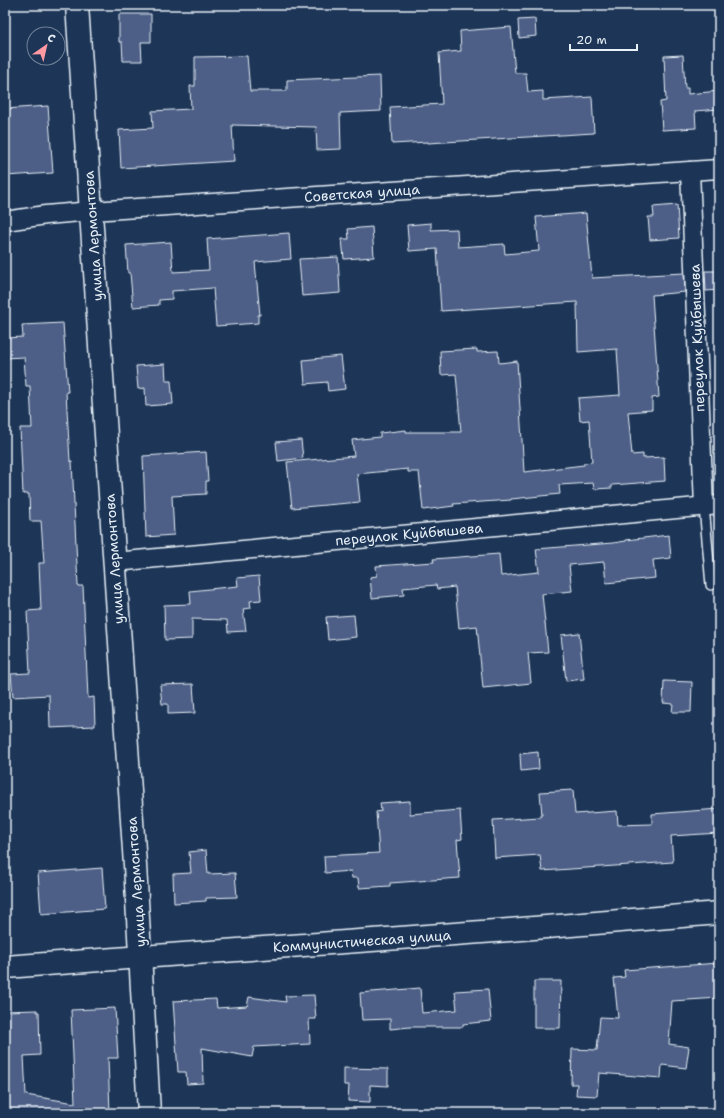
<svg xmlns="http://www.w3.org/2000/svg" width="724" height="1118" viewBox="0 0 724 1118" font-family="'Shantell Sans',sans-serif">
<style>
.building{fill:#4d5f87;stroke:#e8f1f8}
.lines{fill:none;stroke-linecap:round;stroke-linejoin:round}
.service-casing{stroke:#e8f1f8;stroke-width:12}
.minor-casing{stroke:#e8f1f8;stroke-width:21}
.secondary-casing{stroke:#e8f1f8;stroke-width:25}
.service{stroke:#1d3557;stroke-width:9}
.minor{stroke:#1d3557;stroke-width:18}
.secondary{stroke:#1d3557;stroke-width:22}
.labels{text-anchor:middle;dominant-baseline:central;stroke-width:4;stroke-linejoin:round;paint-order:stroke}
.street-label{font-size:14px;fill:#e8f1f8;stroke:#1d3557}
</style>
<rect width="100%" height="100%" fill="#1d3557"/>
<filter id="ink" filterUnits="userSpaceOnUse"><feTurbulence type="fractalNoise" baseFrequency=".025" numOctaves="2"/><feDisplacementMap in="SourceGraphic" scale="8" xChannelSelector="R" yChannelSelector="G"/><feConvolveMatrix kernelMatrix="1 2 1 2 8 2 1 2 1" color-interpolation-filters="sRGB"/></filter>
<g filter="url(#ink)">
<g class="building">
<path d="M119,14h32v28h-10l1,19h-19l-1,-19h-3z"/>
<path d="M535,19l1,17 -17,2 -1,-18z"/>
<path d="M511,27l4,46h11l2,19 15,-1v9l49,-3 2,36 -166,10v-1l-36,2 -2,-37 52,-3 -3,-51 22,-2 -1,-20z"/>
<path d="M683,55l2,33h3v6l31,-3v18l-24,2 1,17 -34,2 -2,-28 6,-1 -2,-45z"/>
<path d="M247,56l3,35h37v-11l93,-4 1,35 -41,2 1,36 -24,1 -1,-23 -84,-2 2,36 -113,7 -2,-38 34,-2 -1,-17 39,-2 -1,-23h5v-29z"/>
<path d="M48,106l5,67 -48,3v-67z"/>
<path d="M677,205l2,33 -29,2 -2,-23h6l-1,-10z"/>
<path d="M586,213l6,65 92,-5 1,19 -33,3 7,102 -7,1v12l-24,2 4,43 11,-1v4l21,-1 1,24 -53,4v3l-18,1 -1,-6 -34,2 1,9 -49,5v1l-58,4 1,2 -31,4 -4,-38h-11v-3l-51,5 3,28 -68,6 -5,-46 67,-6 -2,-16 28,-3v-4l26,-3v2h55l-5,-58 -15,1 -1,-24 37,-2v3l21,-1 1,12 18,-2 7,111 60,-7v-2l8,-1 -3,-42 -9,1 -2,-23 42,-3 -3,-46 -39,3 -1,-50 -136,9 -4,-62 -28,2 -2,-26 24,-2v7l26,-1 1,18 46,-3 1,10 34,-3 -3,-34z"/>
<path d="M372,227l2,30 -30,2 -2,-20h7l-1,-10z"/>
<path d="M289,233l2,26 -36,3 5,53h-2v8l-42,3 -3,-38 -41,3v8l-13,1v5l-26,2 -3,-34h-2l-2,-28 45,-3 2,30 36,-2 -2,-31z"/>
<path d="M338,257l2,36 -38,3 -3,-37z"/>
<path d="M705,271h14v19l-13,1z"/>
<path d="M63,323l5,69h-2l4,69h2l6,125h5l5,112 6,-1 1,29 -45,2 -1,-33 -36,2 -2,-23 19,-1 -3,-62 14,-1 -2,-47h5l-3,-42h-11l-1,-27h-6l-3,-66h12l-2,-42h-4l-2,-29 -19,1v-20l18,-1 -1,-12z"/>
<path d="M341,356l4,33 -17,2 -1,-9 -22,2 -2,-24z"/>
<path d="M165,364l1,17h5l2,23 -27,2 -1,-18 -7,1 -2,-23z"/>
<path d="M301,440l2,18 -25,3 -2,-19z"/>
<path d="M206,452l2,29h-2v13l-34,2 2,39 -28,2 -3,-81z"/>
<path d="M669,535l2,23 -18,2 2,18 -49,5 -2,-21 -35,3 3,26 -30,3 6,58 -20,1 3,30 -48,5 -6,-62 -18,2 -4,-41 -18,2 -1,-4 -33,3 1,7 -32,3 -2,-21 7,-1 -1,-10 58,-4 -1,-3 66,-5 2,22 38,-4 -3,-23 77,-6 13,-2v-1z"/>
<path d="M259,576l2,24 -11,1 1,7 -8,1 3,22 -18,1 -1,-12 -35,-1v20l-27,1 -1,-35 27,-1 -1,-13 48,-5 -1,-8z"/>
<path d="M354,615l2,22 -28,3 -2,-23z"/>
<path d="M579,633l5,46 -18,2 -5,-46z"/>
<path d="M664,681l28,1 -1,30h-19l1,-8 -10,-1z"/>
<path d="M193,684l2,29 -27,1v-10h-6l-2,-19z"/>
<path d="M538,752l1,17 -18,2 -1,-17z"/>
<path d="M573,790l2,24 42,-3 1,14 34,-1v-10l67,-5v24l-48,3 2,26 -131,9 -2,-16 -45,3 -2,-38 47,-3v-2h2l-2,-23z"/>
<path d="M410,801v13l50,-4 2,29 -5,1 3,38 -70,5v3l-31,2 -1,-10h-6l-1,-7 -26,2 -1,-17 55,-3 -3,-41 5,-1 -1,-8z"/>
<path d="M206,850l2,24 27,-1 2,24 -31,1v3l-32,2 -1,-29 18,-1 -2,-21z"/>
<path d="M102,868l3,41 -64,5 -3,-41z"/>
<path d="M719,963v35l-47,3 -3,43 20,3 -3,21 -24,-3 -1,13 -62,-5 -2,23 -21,-1 1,-11h-6l1,-35 25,1 3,-33 18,1 -4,-40 11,-1 -1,-7z"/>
<path d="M534,981h27l-1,47h-26z"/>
<path d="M420,988l2,25 35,-3 -2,-19 33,-2 3,32 -28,3v3h-53l-20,2v-10l-28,1 -2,-27z"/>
<path d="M314,995l2,24h-7l1,25 -56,3 -2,10 -50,-9 1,35 -16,1 -1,-12h-8l-5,-71 43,-2 1,9 30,-2 2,-9 37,5 -1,-6z"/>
<path d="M115,1008l3,50h-10l2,55h-105v-102l32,-1v2h2l1,43 -16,1 2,39 49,8 -4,-93z"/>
<path d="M344,1068l44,1v17l-18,-1v17l-22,-1 1,-16h-5z"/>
</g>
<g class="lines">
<defs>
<path id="service" d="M704,506l7,79"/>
<g id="minor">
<path d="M690,171l14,335"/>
<path d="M5,221l41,-6 46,-4 627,-42"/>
<path d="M115,562l604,-57"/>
</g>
<g id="secondary">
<path d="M77,5l58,860 14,248"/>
<path d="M5,967l504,-37 210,-17"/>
</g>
</defs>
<use href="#service" class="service-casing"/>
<use href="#minor" class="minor-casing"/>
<use href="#secondary" class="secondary-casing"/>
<use href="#service" class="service"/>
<use href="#minor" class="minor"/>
<use href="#secondary" class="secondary"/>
</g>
</g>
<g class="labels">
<g class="street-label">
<text transform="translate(362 193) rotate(-4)">Советская улица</text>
<text transform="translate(93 236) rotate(-94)">улица Лермонтова</text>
<text transform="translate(697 338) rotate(-92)">переулок Куйбышева</text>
<text transform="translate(409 534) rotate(-5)">переулок Куйбышева</text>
<text transform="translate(114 559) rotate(-94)">улица Лермонтова</text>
<text transform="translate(136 882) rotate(-94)">улица Лермонтова</text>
<text transform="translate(362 941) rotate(-4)">Коммунистическая улица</text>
</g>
</g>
<rect width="724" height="1118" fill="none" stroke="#1d3557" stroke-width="20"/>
<rect x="10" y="10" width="704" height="1098" fill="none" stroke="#e8f1f8" stroke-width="1.5" filter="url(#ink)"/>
<g transform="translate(46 46) rotate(34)"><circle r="19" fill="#1d3557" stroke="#6e8097"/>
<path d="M0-3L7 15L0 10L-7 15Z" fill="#ff9aa2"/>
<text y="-6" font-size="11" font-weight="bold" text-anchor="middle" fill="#e8f1f8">С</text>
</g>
<path d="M570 44v6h67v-6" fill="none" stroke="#e8f1f8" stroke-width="2"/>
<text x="576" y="44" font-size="12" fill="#e8f1f8" stroke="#1d3557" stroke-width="3" paint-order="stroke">20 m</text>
</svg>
